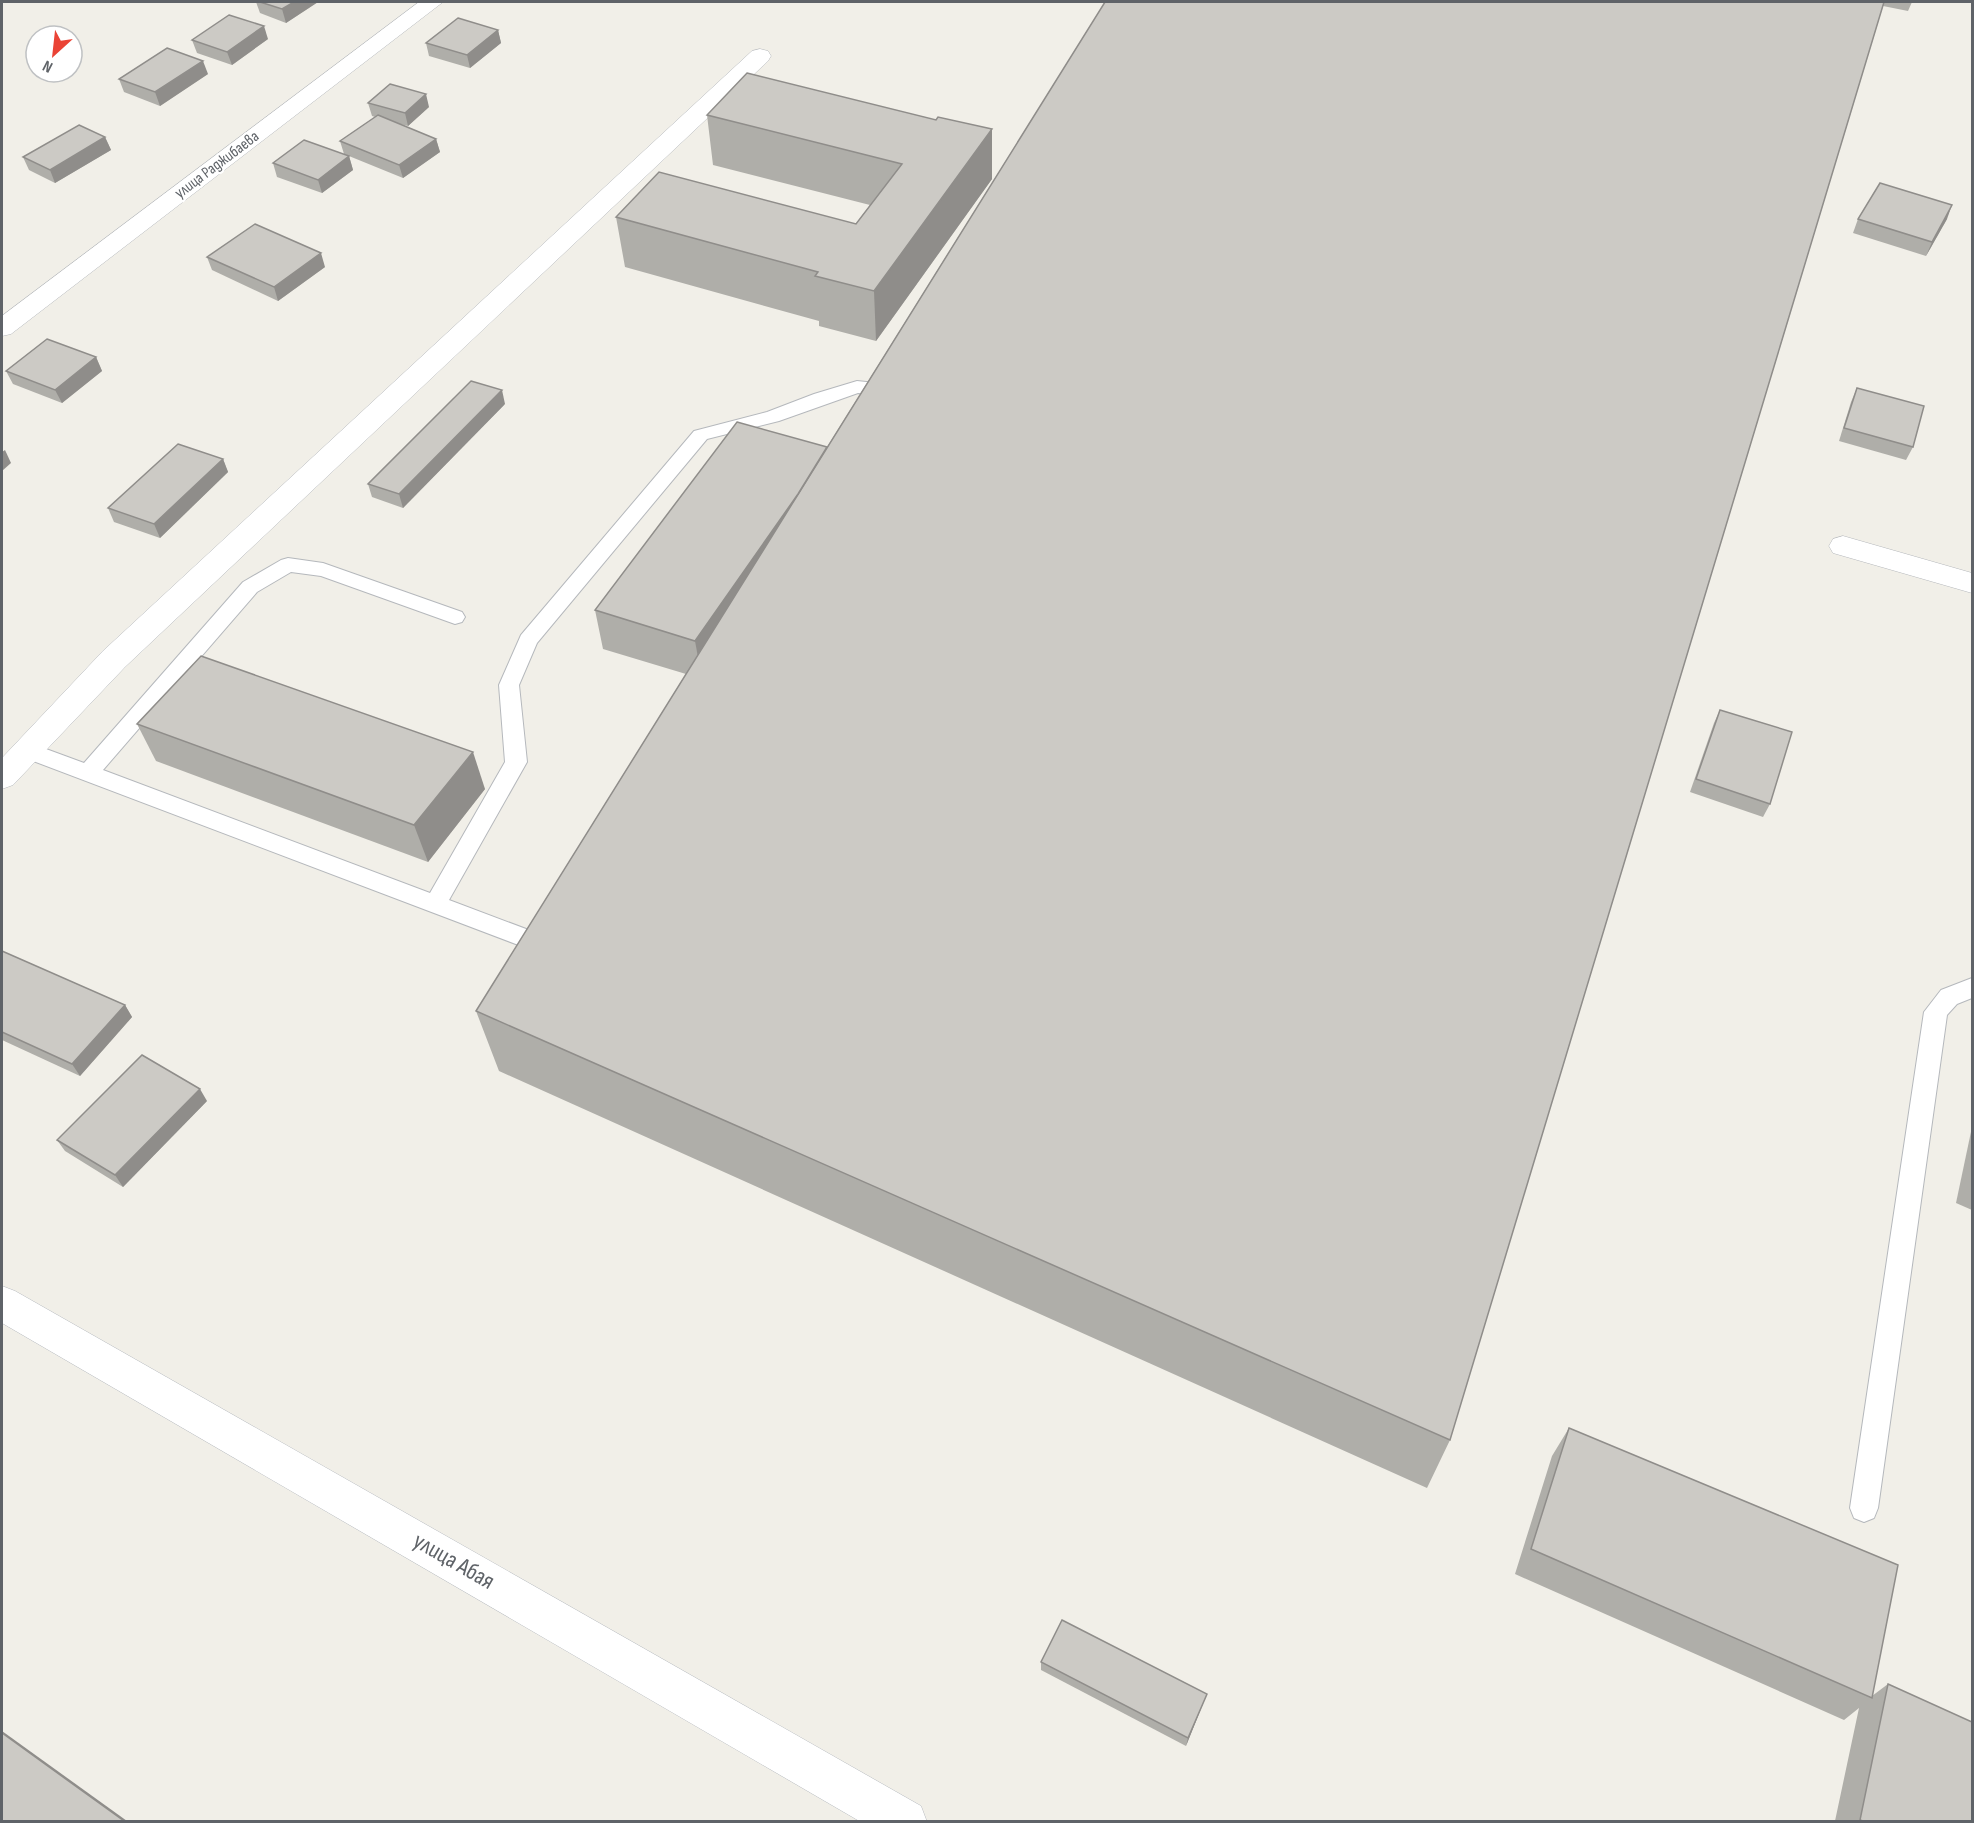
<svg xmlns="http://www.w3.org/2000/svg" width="1974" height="1823" viewBox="0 0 1974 1823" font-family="'Sofia Sans Condensed',sans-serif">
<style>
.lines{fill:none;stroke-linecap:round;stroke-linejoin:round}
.lane-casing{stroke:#b5b8bc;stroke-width:2}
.street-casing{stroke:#b5b8bc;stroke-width:1}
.secondary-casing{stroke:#b6babf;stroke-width:1}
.lane{fill:#fff;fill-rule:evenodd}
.street{fill:#fff;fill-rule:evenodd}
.secondary{fill:#fff;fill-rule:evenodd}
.wall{fill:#afaea9}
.shaded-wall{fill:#8f8d8a}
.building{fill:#cccac5;stroke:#8f8d8a;stroke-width:1.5}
.labels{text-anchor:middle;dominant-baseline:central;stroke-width:4.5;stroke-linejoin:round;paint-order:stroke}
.far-street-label{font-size:16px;fill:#5f6368;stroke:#fff}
.near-street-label{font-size:24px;fill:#5f6368;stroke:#fff}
</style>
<rect width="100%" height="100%" fill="#f1efe8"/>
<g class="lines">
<defs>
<g id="lane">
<path d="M857,381l38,4 9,6 -9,6 -37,-4 -79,28 -72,18 -170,204 -18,42 8,77 -78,138 109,41 3,7 -3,7 -8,2 -530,-201 -4,-6 4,-6 7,-2 57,21 159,-181 38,-22 7,-2 35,5 139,49 3,5 -3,5 -7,2 -134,-48 -30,-4 -34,20 -154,178 327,123 75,-131 -6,-77 22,-50 173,-204 73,-19 47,-18z"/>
<path d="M1972,978v20l-15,6 -10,11 -69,493 -4,10 -10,4 -10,-4 -4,-10 74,-496 17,-22z"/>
</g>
<g id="street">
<path d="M419,2h24l-432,332 -9,2v-20z"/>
<path d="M760,49l8,2 3,5 -3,5 -643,606 -112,118 -11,4v-31l101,-107 649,-600z"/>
<path d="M1843,536l129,37v20l-139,-40 -4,-7 4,-7z"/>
</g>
<path id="secondary" d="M2,1286l13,5 906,515 6,16h-66l-859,-499z"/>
</defs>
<use href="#lane" class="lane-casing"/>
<use href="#street" class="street-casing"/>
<use href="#secondary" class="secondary-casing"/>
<use href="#lane" class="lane"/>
<use href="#street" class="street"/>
<use href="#secondary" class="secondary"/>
</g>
<g class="wall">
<path d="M256,2h62l-32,21 -26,-10z"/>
<path d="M1105,2h807l-4,9 -25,-5 -433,1434 -23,48 -928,-417 -23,-60 210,-337 -83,-25 -8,-39 232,-163z"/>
<path d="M498,30l3,13 -31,25 -41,-12 -3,-13z"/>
<path d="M268,39l-36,26 -35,-12 -5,-13z"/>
<path d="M208,74l-48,32 -36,-14 -5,-13z"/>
<path d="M368,103l61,4 -21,19 -8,-2 36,15 4,13 -37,26 -59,-24 -4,-13 35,-24 -3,-1z"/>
<path d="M707,115l285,64 -116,162 -57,-15v-5l-194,-54 -9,-50 240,7 14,-19 -157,-40z"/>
<path d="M105,137l6,13 -56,33 -26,-13 -6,-13z"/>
<path d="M349,156l4,14 -31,23 -45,-16 -4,-14z"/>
<path d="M1858,219h89l-21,37 -73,-23z"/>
<path d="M207,257l118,10 -47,34 -66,-31z"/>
<path d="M96,357l6,14 -40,32 -49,-19 -7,-13z"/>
<path d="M1857,388l56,59 -7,13 -67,-19 12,-39z"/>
<path d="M505,404l-102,104 -31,-11 -4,-13z"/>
<path d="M223,459l5,13 -68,66 -46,-16 -6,-14z"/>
<path d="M1720,710l50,94 -7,13 -73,-25 24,-69z"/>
<path d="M137,724l348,65 -57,73 -272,-101z"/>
<path d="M2,951l123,54 7,12 -52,59 -78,-36z"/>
<path d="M207,1101l-84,86 -58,-36 -8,-11z"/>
<path d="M1972,1127v83l-16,-7z"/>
<path d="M1569,1428l303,268 16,-12 84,137h-137l24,-113 -15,12 -329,-146 37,-118z"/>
<path d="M1041,1662l163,39 -18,45 -145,-76z"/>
</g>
<g class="shaded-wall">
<path d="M294,2h24l-32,21 -4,-14z"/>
<path d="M264,26l4,13 -36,26 -5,-13z"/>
<path d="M498,30l3,13 -31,25 -3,-13z"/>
<path d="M203,61l5,13 -48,32 -5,-14z"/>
<path d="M426,94l3,13 -21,19 -3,-13z"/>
<path d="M992,129v50l-116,162 -2,-50z"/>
<path d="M105,137l6,13 -56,33 -5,-13z"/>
<path d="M436,139l4,13 -37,26 -4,-13z"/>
<path d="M349,156l4,14 -31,23 -4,-13z"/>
<path d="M1952,205l-5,14 -21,37 6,-14z"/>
<path d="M321,253l4,14 -47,34 -4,-14z"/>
<path d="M96,357l6,14 -40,32 -7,-13z"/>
<path d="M502,390l3,14 -102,104 -4,-14z"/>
<path d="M830,448l-128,231 -7,-38z"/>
<path d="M5,450l6,13 -9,8v-19z"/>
<path d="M223,459l5,13 -68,66 -6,-14z"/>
<path d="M473,752l12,37 -57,73 -14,-37z"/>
<path d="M125,1005l7,12 -52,59 -8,-12z"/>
<path d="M200,1089l7,12 -84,86 -8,-12z"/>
<path d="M1207,1694l-3,7 -18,45 2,-8z"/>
<path d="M2,1731l125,90h-3l-122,-88z"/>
</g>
<g class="building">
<path d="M260,2h34l-12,7z"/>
<path d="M1105,2h779l-434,1438 -974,-429z"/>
<path d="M229,15l35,11 -37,26 -35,-12z"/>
<path d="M458,18l40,12 -31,25 -41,-12z"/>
<path d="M167,48l36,13 -48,31 -36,-13z"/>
<path d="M747,73l189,47 2,-3 54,12 -118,162 -59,-15 3,-4 -202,-55 43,-45 197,52 46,-60 -195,-49z"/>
<path d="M390,84l36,10 -21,19 -37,-10z"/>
<path d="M378,115l58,24 -37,26 -59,-24z"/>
<path d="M79,125l26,12 -55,33 -27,-13z"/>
<path d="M304,140l45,16 -31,24 -45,-17z"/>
<path d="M1880,183l72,22 -20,37 -74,-23z"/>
<path d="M255,224l66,29 -47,34 -67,-30z"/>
<path d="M47,339l49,18 -41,33 -49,-19z"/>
<path d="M471,381l31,9 -103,104 -31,-10z"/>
<path d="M1857,388l67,18 -11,41 -69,-19z"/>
<path d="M737,422l90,25 -29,47 -103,147 -100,-31z"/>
<path d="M178,444l45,15 -69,65 -46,-16z"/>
<path d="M201,656l272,96 -59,73 -277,-101z"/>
<path d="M1720,710l72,22 -22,72 -74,-25z"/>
<path d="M2,951l123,54 -53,59 -70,-32z"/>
<path d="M142,1055l58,34 -85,86 -58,-35z"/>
<path d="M1569,1428l329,137 -26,133 -341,-149z"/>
<path d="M1062,1620l145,74 -19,44 -147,-76z"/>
<path d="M1888,1684l84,38v99h-109l-3,-1z"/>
<path d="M2,1733l122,88h-122z"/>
</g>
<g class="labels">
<g class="far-street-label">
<text transform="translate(217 165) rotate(-37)">улица Раджибаева</text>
</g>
<g class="near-street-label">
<text transform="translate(454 1561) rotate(30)">улица Абая</text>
</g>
</g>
<rect width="1974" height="1823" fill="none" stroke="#5f6368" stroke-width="6"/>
<g transform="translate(54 54) rotate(207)"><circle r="28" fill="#ffffff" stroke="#bfc1c3" stroke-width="1.5"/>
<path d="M0-4.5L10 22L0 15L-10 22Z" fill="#ea4335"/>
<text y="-9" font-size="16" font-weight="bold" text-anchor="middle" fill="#5f6368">N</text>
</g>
</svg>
